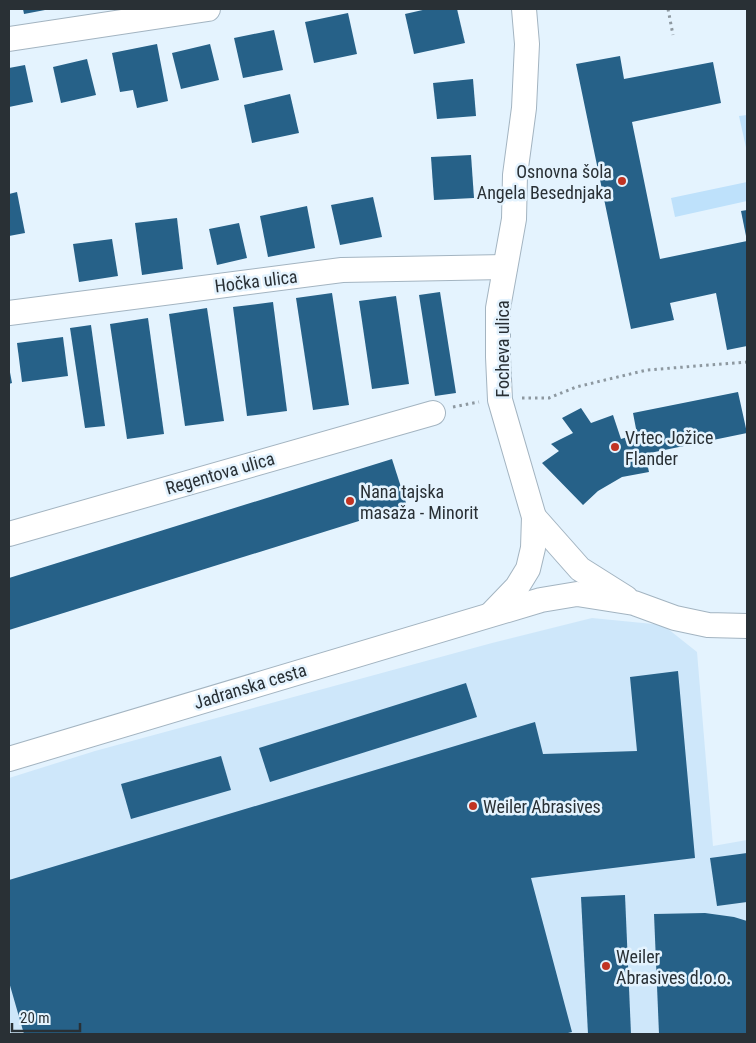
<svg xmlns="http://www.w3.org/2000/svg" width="756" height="1043" viewBox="0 0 756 1043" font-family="'Roboto Condensed',sans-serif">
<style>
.built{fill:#cee7fa}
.green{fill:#bee1fb}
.building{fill:#266188}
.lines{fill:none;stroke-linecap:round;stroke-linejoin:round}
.minor-casing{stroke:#a3b4c1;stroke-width:26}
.path{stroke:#8d98a0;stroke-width:3;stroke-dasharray:2.5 4;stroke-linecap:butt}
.minor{stroke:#fff;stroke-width:24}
.poi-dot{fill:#c13423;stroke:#e4f3fe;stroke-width:2}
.labels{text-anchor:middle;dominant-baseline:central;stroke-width:5;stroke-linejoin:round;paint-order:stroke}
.poi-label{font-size:18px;fill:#293035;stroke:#e4f3fe;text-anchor:start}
.street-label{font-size:18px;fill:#293035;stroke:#e4f3fe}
</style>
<rect width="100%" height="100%" fill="#e4f3fe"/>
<path class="built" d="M592,618l71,7 34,27 16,194 34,-6v194h-738v-256l86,-27 397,-108z"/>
<g class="green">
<path d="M747,115v37l-8,-36z"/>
<path d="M747,182v19l-72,16 -4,-19z"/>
</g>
<g class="building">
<path d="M23,9h22v1l-21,4z"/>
<path d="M427,9h30l8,34 -51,11 -9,-40z"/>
<path d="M348,13l9,41 -43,9 -9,-41z"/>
<path d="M274,30l9,40 -40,8 -9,-40z"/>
<path d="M157,44l11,57 -31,7 -4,-18 -13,2 -8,-39z"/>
<path d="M210,44l9,36 -38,9 -9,-36z"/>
<path d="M620,56l4,23 89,-17 8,41 -89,19 28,137 87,-18v105l-20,4 -11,-57 -46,10 4,17 -43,9 -55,-265z"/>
<path d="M87,59l9,36 -35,8 -8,-36z"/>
<path d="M25,65l8,37 -24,5v-39z"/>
<path d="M473,79l3,37 -39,3 -4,-36z"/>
<path d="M290,94l9,39 -47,10 -8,-38z"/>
<path d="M471,155l3,43 -40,2 -3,-43z"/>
<path d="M17,192l8,41 -16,3v-42z"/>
<path d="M373,197l9,40 -42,8 -9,-40z"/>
<path d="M307,206l8,42 -47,9 -8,-41z"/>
<path d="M747,210v26h-1l-5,-25z"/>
<path d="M177,218l6,51 -41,6 -7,-52z"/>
<path d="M239,223l8,35 -30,7 -8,-36z"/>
<path d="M112,239l6,37 -39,6 -6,-38z"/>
<path d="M440,292l16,101 -21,3 -16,-101z"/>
<path d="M332,293l17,112 -36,5 -17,-112z"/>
<path d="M396,296l13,88 -37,5 -13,-88z"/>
<path d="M273,302l14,109 -40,5 -14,-109z"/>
<path d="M207,308l17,113 -39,5 -16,-112z"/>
<path d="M148,318l16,116 -37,5 -17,-115z"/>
<path d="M91,325l14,101 -20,2 -15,-100z"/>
<path d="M63,337l5,39 -46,6 -5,-39z"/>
<path d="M9,367l3,16 -3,1z"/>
<path d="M738,392l9,41 -102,21 4,18 -27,5 -24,14 -15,14 -41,-42 17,-12 -8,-7 22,-11 -11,-15 19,-10 10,15 22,-8 8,24 16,-5 -4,-21z"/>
<path d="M392,459l15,47 -398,124v-52z"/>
<path d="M678,671l17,187 -164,20 41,154 -8,2h-540l-15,-52v-102l526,-158 8,32 94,-3 -7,-74z"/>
<path d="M466,683l11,34 -207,65 -11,-34z"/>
<path d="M221,756l10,34 -100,29 -10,-35z"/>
<path d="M747,853v49l-30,4 -7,-48z"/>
<path d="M625,895l6,139h-43l-7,-137z"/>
<path d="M705,913l29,4 13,4v113h-88l-5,-120z"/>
</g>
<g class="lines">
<defs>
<g id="minor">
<path d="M9,39l199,-30"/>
<path d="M9,313l333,-43 163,-3"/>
<path d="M534,517l46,52 46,29"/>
<path d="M9,534l424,-121"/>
<path d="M492,613l25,-26 11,-18 5,-21 1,-31 -34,-117 -2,-43v-49l16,-89 1,-44 9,-67 3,-64 -3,-35"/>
<path d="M9,759l532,-159 36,-6 57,9 41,15 33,7 39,1"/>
</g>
</defs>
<use href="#minor" class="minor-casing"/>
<g class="path">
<path d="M668,9l5,26"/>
<path d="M522,398h27l27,-11 71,-17 100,-8"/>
<path d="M453,407l26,-5"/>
</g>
<use href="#minor" class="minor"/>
</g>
<g class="poi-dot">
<circle cx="622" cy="181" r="5"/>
<circle cx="615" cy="447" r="5"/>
<circle cx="350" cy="501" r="5"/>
<circle cx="473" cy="806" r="5"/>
<circle cx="606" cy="966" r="5"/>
</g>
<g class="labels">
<g class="poi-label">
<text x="612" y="171" text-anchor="end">Osnovna šola<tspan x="612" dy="21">Angela Besednjaka</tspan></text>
<text x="625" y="437">Vrtec Jožice<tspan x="625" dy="21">Flander</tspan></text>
<text x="360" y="491">Nana tajska<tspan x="360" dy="21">masaža - Minorit</tspan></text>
<text x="483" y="806">Weiler Abrasives</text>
<text x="616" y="956">Weiler<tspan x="616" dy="21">Abrasives d.o.o.</tspan></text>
</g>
<g class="street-label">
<text transform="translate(256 281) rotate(-7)">Hočka ulica</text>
<text transform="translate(502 349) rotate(-90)">Focheva ulica</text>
<text transform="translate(220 473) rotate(-16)">Regentova ulica</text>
<text transform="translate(250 686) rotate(-17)">Jadranska cesta</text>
</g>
</g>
<rect width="756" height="1043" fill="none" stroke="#293035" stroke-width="20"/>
<path d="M12 1023v8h68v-8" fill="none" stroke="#293035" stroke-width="2.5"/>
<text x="20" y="1023" font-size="15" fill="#293035" stroke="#e4f3fe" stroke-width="4" paint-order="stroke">20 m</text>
</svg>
